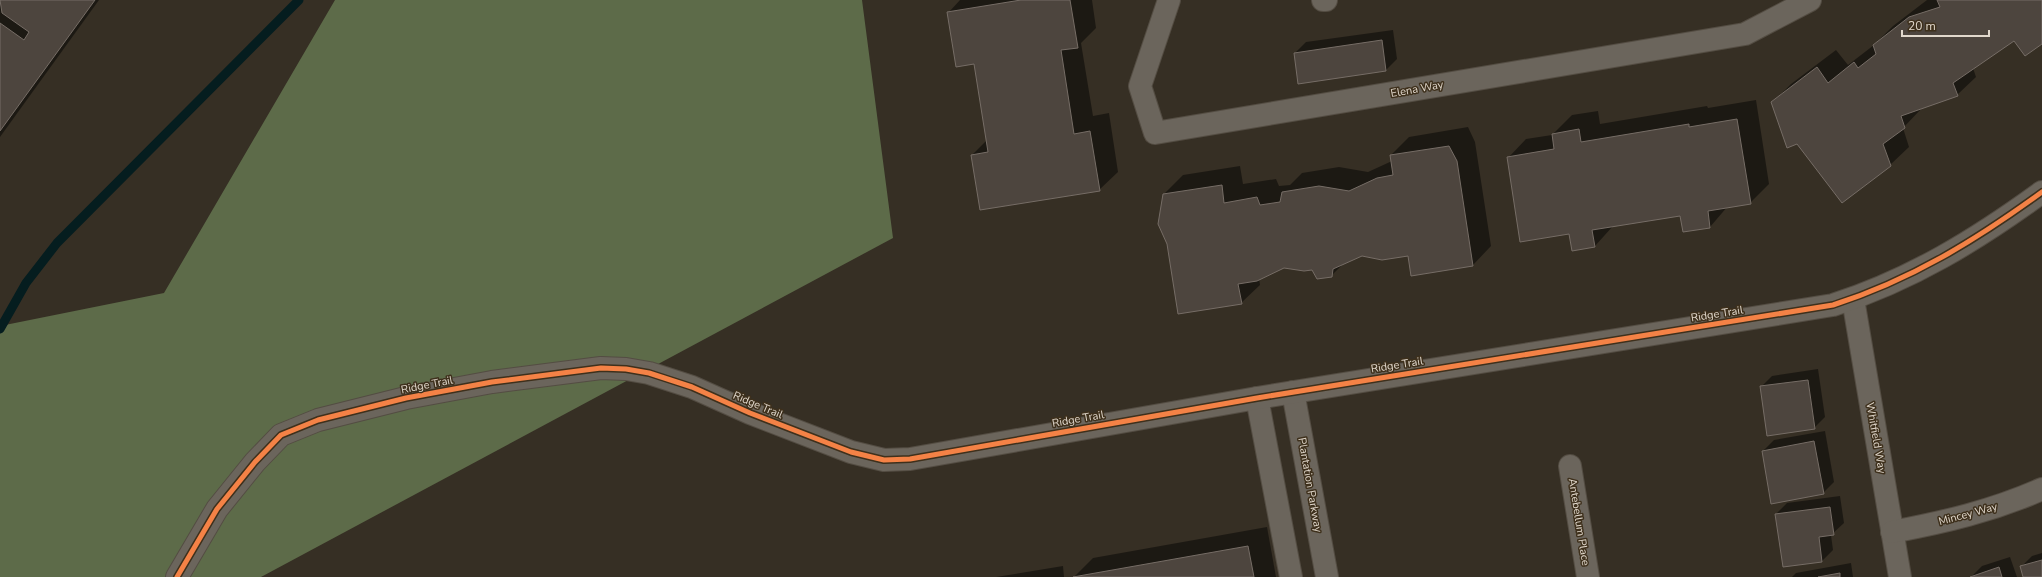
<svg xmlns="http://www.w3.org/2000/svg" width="2042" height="577" viewBox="0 0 2042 577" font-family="'Nunito Sans',sans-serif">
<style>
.forest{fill:#5d6b49}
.shadow{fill:#0007}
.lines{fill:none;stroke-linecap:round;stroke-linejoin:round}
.stream{stroke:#051d1f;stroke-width:9}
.building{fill:#4d453e;stroke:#766d66}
.minor-casing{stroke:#544d43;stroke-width:24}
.minor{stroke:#6b655c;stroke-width:22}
.cycleway-casing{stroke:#3e301c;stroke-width:8}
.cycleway{stroke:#f48246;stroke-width:5}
.labels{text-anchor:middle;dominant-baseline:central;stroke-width:3;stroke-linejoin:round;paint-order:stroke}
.street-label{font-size:11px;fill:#e1d8cc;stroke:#3e301c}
</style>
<rect width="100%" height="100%" fill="#362f24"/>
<path class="forest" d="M335,0h527l31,238 -632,339h-261v-251l164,-33z"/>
<g class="shadow">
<path d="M0,0h99l-99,137z"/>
<path d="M960,0h132l4,28 -15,15 12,73 16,-3 9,59 -19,18 -127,-35 15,-15 -12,-77 -26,-51z"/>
<path d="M1927,0h115v42l-28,-2 -41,28 3,9 -19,18 -34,12 -20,21 6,19 -19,18 -118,-62 19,-19 45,-34 12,15 26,-20 19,-19z"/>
<path d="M1393,30l4,29 -11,11 -87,13 -4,-30 11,-11z"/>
<path d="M1756,100l13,84 -19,19 -22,3 -18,21 -29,-13 -68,12 -18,20 -25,-14 -62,-74 18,-19 26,-4 20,-20 26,-4 2,13 107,-18 1,2z"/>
<path d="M1468,127l7,15 16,104 -18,19 -65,-10h-46l-18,8 -13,13 -18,-7 -29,-3 -25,12 1,7 -19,18 -77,-109 19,-19 57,-9 3,18 33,-5 3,7 11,-1 12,-12 37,-6 29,5 24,-11 -1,-6 18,-18z"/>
<path d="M1818,369l7,48 -11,11 -53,-41 11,-11z"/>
<path d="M1825,431l9,51 -11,11 -60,-42 11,-11z"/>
<path d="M1840,496l4,27 -13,12 2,15 -11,11 -46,-47 11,-11z"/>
<path d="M1267,527l9,50h-202l19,-19z"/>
<path d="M2042,553v24h-18l-3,-10 11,-11z"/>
<path d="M2010,557l7,20h-46l11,-11z"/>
<path d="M1851,563l2,14h-61l4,-4z"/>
<path d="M1063,566l1,11h-68z"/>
</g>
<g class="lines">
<path class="stream" d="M0,329l26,-46 31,-40 242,-243"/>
</g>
<g class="building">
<path d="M0,0h95l-95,131v-108l24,17 5,-8 -27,-19z"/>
<path d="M1021,0h49l8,48 -17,2 13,84 16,-3 10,60 -120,19 -9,-55 17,-3 -14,-88 -18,3 -9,-55z"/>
<path d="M1937,0h105v44l-17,12 -11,-15 -61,42 5,13 -57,20 4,12 -22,16 8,22 -49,37 -45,-59 -10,4 -16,-46 46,-35 11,16 26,-21 4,6 18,-14 -3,-9 36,-28 31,-10z"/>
<path d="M1382,40l4,31 -88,13 -4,-31z"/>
<path d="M1737,119l14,85 -43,7 2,17 -27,4 -3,-16 -88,14 3,17 -23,4 -3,-17 -49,8 -13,-85 47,-8 -2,-15 27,-5 2,13 108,-18v3z"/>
<path d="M1449,146l8,15 16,105 -62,10 -3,-20 -26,4 -20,-4 -29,13 -1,8 -15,2 -5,-9 -8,1 -20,-3 -27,13 -19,3 4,20 -64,10 -11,-70 -9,-20 5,-30 59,-9 2,18 33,-6 3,8 20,-3 2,-10 37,-6 30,5 28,-13 16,-3 -3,-20z"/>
<path d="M1808,380l7,49 -48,7 -7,-50z"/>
<path d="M1814,441l10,53 -53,10 -9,-53z"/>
<path d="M1830,507l4,28 -15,2 3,25 -39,5 -8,-53z"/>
<path d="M1248,546l6,31h-181z"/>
<path d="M2042,560v17h-19l-3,-11z"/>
<path d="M1999,567l3,10h-32z"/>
<path d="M1840,573v4h-22z"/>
</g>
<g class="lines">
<defs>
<g id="minor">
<path d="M1169,0l-29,86 15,47 590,-99 65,-34"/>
<path d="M1323,0h3"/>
<path d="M1853,299l47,278"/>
<path d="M1293,392l34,185"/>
<path d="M1257,398l34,179"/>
<path d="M1570,466l18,111"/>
<path d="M1892,532c53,-10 100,-21 150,-43"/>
<path d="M177,577l40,-68 38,-47 26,-27 37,-15 88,-22 86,-16 109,-14 25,1 23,4 43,14 58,26 101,39 33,8 26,-1 347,-61 576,-93c78,-25 143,-65 209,-113"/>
</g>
</defs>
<use href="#minor" class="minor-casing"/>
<use href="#minor" class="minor"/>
<defs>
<path id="cycleway" d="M177,577l40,-68 38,-47 26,-27 37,-15 88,-22 86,-16 109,-14 25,1 23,4 43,14 58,26 101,39 33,8 26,-1 347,-61 576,-93c78,-25 143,-65 209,-113"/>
</defs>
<use href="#cycleway" class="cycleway-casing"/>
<use href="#cycleway" class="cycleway"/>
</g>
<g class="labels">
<g class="street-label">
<text transform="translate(1417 89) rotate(-10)">Elena Way</text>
<text transform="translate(1717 314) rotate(-9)">Ridge Trail</text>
<text transform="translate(1397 365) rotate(-9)">Ridge Trail</text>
<text transform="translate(427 385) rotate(-11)">Ridge Trail</text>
<text transform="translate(758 405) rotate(23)">Ridge Trail</text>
<text transform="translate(1078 419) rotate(-10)">Ridge Trail</text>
<text transform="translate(1876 438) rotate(80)">Whitfield Way</text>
<text transform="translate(1310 485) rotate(80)">Plantation Parkway</text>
<text transform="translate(1968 514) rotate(-15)">Mincey Way</text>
<text transform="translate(1579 522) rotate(81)">Antebellum Place</text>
</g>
</g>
<path d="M1902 30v6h87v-6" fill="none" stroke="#e1d8cc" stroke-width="2"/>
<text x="1908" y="30" font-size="12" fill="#e1d8cc" stroke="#3e301c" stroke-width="3" paint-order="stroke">20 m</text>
</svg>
